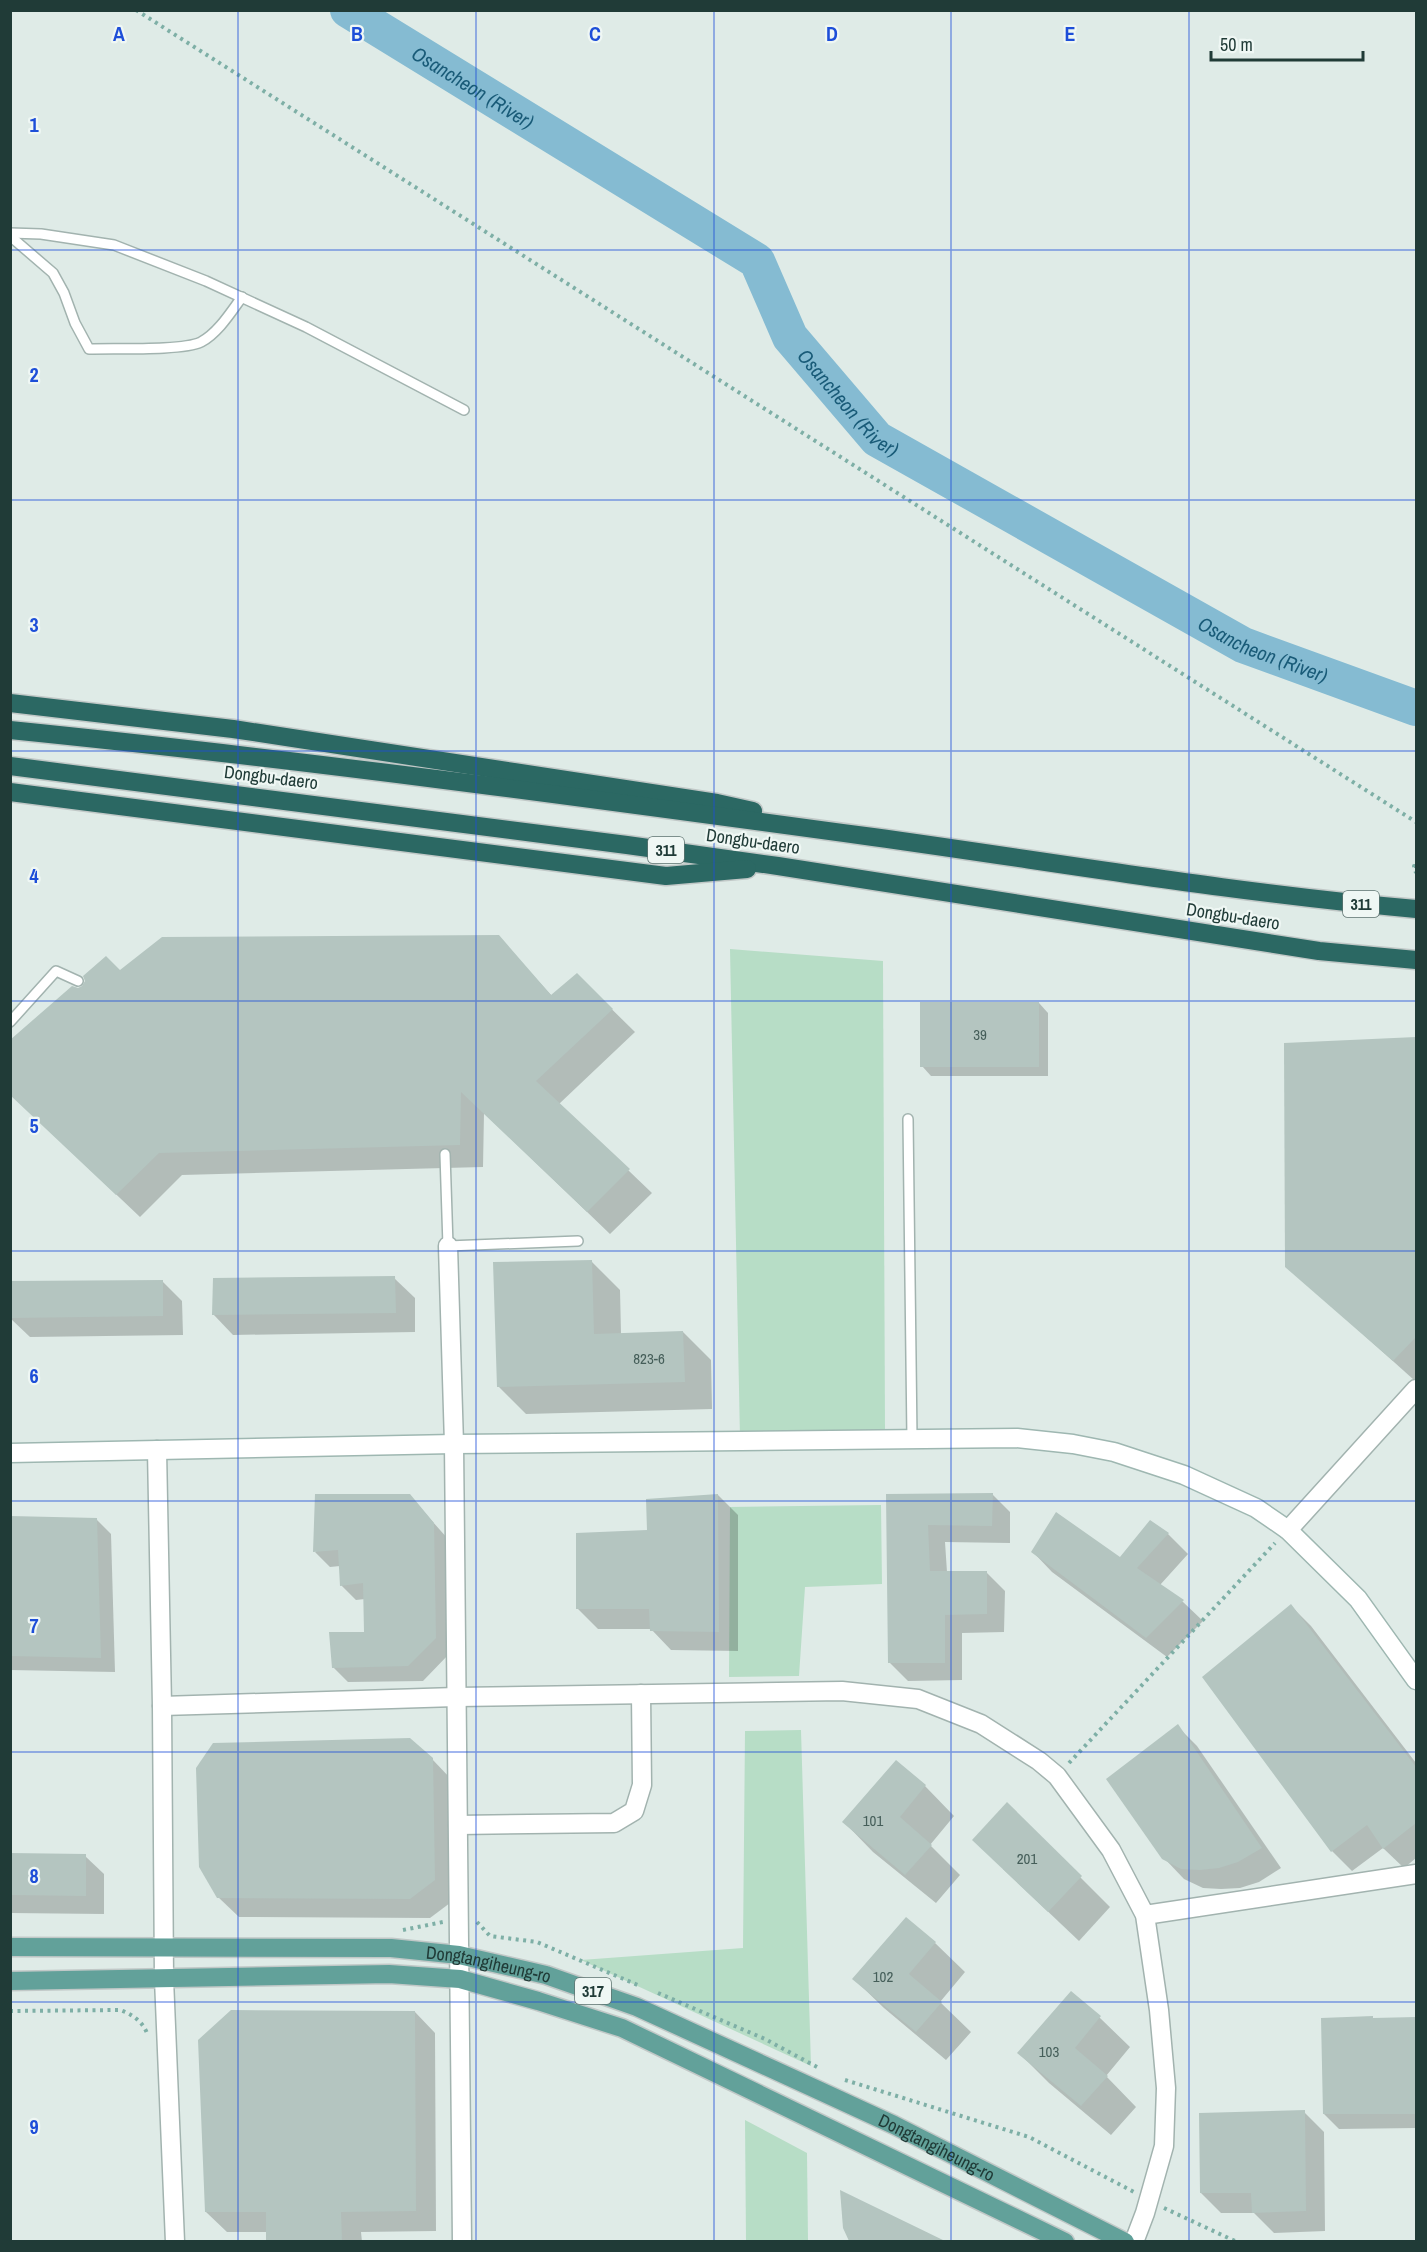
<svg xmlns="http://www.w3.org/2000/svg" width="1427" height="2252" viewBox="0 0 1427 2252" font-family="'Archivo Narrow',sans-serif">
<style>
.green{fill:#b7ddc6}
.shadow{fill:#0003}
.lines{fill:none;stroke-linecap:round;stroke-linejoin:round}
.river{stroke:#85bbd2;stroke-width:36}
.building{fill:#b4c5c0}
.lane-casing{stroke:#a2b3af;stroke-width:12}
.street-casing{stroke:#a2b3af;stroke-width:21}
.secondary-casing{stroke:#9eb7b1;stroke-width:21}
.primary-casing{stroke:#c1c8c7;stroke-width:21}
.highway-casing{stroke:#c1c8c7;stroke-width:21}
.path{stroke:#7eafa6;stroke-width:4;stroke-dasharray:3 4.5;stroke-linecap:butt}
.lane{stroke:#fff;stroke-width:9}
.street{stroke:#fff;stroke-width:18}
.secondary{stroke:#fff;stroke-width:18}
.primary{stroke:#62a19a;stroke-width:18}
.highway{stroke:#2b6863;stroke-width:18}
.grid{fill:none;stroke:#1d4ed8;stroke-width:1.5;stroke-opacity:0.55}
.labels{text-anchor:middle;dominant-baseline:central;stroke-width:4.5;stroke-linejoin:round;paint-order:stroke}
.number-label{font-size:15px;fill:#455e59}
.shield{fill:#eff7f4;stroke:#5e7370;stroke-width:1.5}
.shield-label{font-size:16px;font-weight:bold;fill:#203b37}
.street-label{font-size:18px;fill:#203b37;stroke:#eff7f4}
.water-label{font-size:20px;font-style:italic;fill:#195b78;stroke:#eff7f4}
.grid-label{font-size:20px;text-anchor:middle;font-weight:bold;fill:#1d4ed8;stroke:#eff7f4;stroke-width:4.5;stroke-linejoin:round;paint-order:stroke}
</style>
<rect width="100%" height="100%" fill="#dfebe7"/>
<g class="green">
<path d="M730,949l153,12 2,470 -145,7z"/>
<path d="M881,1505l1,79 -77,3 -6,89 -70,1 1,-170z"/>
<path d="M801,1730l10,336 -230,-106 162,-12 2,-217z"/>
<path d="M745,2120l62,33 1,88h-62z"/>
</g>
<g class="shadow">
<path d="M498,937l54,59 25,-21 58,57 -76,72 93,89 -42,41 -126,-121 -1,54 -301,8 -42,42 -117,-111 55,-117 42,-17z"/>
<path d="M1039,1003l9,10v63h-117l-9,-10z"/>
<path d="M1416,1039v338l-2,3 -127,-114 -1,-222z"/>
<path d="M592,1262l28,28 1,44 62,-2 28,28 1,49 -186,5 -28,-28z"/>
<path d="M394,1278l21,20v34l-182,3 -20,-21z"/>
<path d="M162,1281l20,20 1,34 -153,2 -20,-19z"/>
<path d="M992,1494l18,18v31l-65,-1 2,30 40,1 18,18 -1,41 -42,1v47l-54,1 -18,-18 -3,-167z"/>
<path d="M409,1495l39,44 2,114 -27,28 -75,1 -15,-15 33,-33 -1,-35 -9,1 -15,-15 -1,-19 -10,1 -15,-15z"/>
<path d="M718,1495l20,20v136l-67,-1 -20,-21h-53l-20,-20 71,-77z"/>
<path d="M10,1517l86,2 15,15 4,138 -105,-2z"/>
<path d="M1150,1522l18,12 20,20 -28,31 23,17 20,19 -36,36 -115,-85 -19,-20 87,7z"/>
<path d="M1291,1606l20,20 105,137v95l-12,10 -21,-20 -31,23 -20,-20z"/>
<path d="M1177,1726l20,20 84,122 -22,14 -19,6 -19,1 -18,-1 -19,-9 -20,-21z"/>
<path d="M432,1759l20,21 2,120 -24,18 -191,-1 -21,-20z"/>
<path d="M896,1762l29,24 29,30 -24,29 30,30 -24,28 -63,-51 -29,-30z"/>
<path d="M1007,1804l103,103 -31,34 -76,-72z"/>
<path d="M10,1855l75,1 19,18v40l-94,-1z"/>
<path d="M935,1943l30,29 -25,30 31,30 -25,28 -62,-52 -30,-29z"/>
<path d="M1071,1994l29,24 30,29 -24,29 30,31 -25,28 -62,-52 -30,-30z"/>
<path d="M415,2012l20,21 1,198 -75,1 1,10h-95v-10h-40l-21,-20z"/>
<path d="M1374,2019h42v109l-77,1 -15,-15z"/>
<path d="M1304,2112l20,20 1,99 -51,2 -20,-20h-33l-20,-20z"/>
<path d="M842,2193l99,49h-90l-7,-14z"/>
</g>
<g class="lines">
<path class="river" id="s1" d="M348,10l409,251 33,76 87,102 366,206 173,63"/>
</g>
<g class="building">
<path d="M499,935l52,60 26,-22 36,36 -77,72 94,88 -43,43 -126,-120 -1,53 -301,8 -43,42 -106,-100v-55l62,-54 6,2 4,-2 3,-5 -2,-5 23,-20 14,14 42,-33z"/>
<rect x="920" y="1002" width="119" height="65"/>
<path d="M1416,1037v300l-23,24 -108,-94 -1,-224z"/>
<path d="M592,1260l2,74 89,-3 2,51 -188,5 -4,-125z"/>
<path d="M395,1276l1,37 -184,2 1,-37z"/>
<path d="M163,1280v36l-153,2v-37z"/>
<path d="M993,1493l-1,33 -64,-1 2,46h57v43l-42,1v48h-57l-2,-169z"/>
<path d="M315,1494h95l24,29 2,115 -28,28 -76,2 -3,-36h35l-1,-49 -23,3 -2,-36 -25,2z"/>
<path d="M718,1494l1,138 -69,-1 -1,-22h-73v-76l71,-3 -1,-31z"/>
<path d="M1056,1512l64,45 30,-37 19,13 -32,35 47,32 -38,38 -115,-86z"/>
<path d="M10,1516l87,2 4,140 -91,-2z"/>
<path d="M1291,1604l125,163v56l-33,26 -16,-24 -36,27 -129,-175z"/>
<path d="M1178,1724l84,124 -24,14 -19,6 -19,2 -19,-1 -19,-10 -56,-80z"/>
<path d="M410,1738l23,20 2,122 -25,19 -193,-1 -18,-31 -3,-99 17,-25z"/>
<path d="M896,1760l30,25 -26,32 32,28 -27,30 -63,-53z"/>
<path d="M1007,1802l75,74 -34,36 -76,-72z"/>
<path d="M10,1853l76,1v42l-76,-1z"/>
<path d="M906,1917l30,25 -27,32 33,28 -26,30 -64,-53z"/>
<path d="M1071,1991l30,25 -26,32 33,28 -27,30 -64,-53z"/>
<path d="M231,2010l184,1 1,200 -75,1 1,29h-76v-29h-61l-7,-172z"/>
<path d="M1373,2016v2l43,-1v97h-93l-2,-96z"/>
<path d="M1305,2110l1,101 -54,2 -1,-20h-51l-1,-80z"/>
<path d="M840,2190l105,51h-96l-6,-13z"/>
</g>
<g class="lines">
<defs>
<g id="lane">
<path d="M10,233l31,1 73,11 92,36 100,46 158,83"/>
<path d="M10,236l43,37 11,20 11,30 14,26c23,-1 94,2 112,-7 17,-9 30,-30 41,-45"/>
<path d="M10,1022l46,-51 22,10"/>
<path d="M908,1119l4,320"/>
<path d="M445,1154l3,92 130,-5"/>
</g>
<g id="street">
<path d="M448,1246l6,198 8,798"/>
<path d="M157,1450l5,256 2,273 11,263"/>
<path d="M1288,1530l128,-141"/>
<path d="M162,1706l294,-9 386,-6 76,8 63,25 58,37 18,15 54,74 34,65 14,95 7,78 -2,58 -19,67 -11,29"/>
<path d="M458,1825l156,-2 20,-12 8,-26 -1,-91"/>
<path d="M1145,1915l271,-41"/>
</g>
<path id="secondary" d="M10,1453l444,-9 563,-6 56,6 41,8 70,23 72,33 32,22 70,69 58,81"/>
<g id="primary">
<path id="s2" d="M10,1947l381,1 68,7 87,20 91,32 181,83 76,35 231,117"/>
<path d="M10,1981l379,-7 71,5 78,22 84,27 443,214"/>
</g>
<g id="highway">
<path d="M10,703l223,26 484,74 36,8"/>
<path d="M10,730c289,29 576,68 863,107 181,25 361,56 543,72"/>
<path d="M10,766l617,79 151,21 541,85 97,9"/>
<path d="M10,792l656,84 81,-7"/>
</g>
</defs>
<use href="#lane" class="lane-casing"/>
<use href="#street" class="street-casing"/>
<use href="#secondary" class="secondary-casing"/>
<use href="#primary" class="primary-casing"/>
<use href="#highway" class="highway-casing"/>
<g class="path">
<path d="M136,10l1280,812"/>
<path d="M1416,866h-2l2,7"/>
<path d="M1069,1763l206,-220"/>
<path d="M477,1922l13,14 47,6 103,44"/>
<path d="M403,1930l40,-8"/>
<path d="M658,1993l107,46 52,28"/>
<path d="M10,2011l110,-1c12,4 22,11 27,23"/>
<path d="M845,2080l184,57 105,55"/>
<path d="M1164,2208l73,34"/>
</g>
<use href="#lane" class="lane"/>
<use href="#street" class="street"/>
<use href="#secondary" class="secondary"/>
<use href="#primary" class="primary"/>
<use href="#highway" class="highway"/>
</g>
<path class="grid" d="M238,10v2232M476,10v2232M714,10v2232M951,10v2232M1189,10v2232M10,250h1406M10,500h1406M10,751h1406M10,1001h1406M10,1251h1406M10,1501h1406M10,1752h1406M10,2002h1406"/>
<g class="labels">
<g class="number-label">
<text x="980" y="1034">39</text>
<text x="649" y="1358">823-6</text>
<text x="873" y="1820">101</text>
<text x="1027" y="1858">201</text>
<text x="883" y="1976">102</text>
<text x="1049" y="2051">103</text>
</g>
<g class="shield">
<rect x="648" y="837" width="36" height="26" rx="4.5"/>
<rect x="1343" y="891" width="36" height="26" rx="4.5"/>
<rect x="575" y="1978" width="36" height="26" rx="4.5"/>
</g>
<g class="shield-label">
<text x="666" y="850">311</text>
<text x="1361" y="904">311</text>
<text x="593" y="1991">317</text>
</g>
<g class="street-label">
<text transform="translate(271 777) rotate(7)">Dongbu-daero</text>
<text transform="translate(753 841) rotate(8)">Dongbu-daero</text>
<text transform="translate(1233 916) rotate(9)">Dongbu-daero</text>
<text stroke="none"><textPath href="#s2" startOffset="480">Dongtangiheung-ro</textPath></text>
<text stroke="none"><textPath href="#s2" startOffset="966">Dongtangiheung-ro</textPath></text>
</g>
<g class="water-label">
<text stroke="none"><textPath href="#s1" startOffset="147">Osancheon (River)</textPath></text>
<text stroke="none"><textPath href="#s1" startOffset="651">Osancheon (River)</textPath></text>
<text stroke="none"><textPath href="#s1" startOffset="1137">Osancheon (River)</textPath></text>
</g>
</g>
<g class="grid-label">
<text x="119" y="41">A</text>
<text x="357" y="41">B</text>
<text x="595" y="41">C</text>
<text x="832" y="41">D</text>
<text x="1070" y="41">E</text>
<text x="34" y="132">1</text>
<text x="34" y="382">2</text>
<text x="34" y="632">3</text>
<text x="34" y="883">4</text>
<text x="34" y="1133">5</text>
<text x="34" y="1383">6</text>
<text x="34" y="1633">7</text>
<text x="34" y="1883">8</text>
<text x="34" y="2134">9</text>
</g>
<rect width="1427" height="2252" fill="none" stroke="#203b37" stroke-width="24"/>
<path d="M1211 51v9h152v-9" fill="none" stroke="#203b37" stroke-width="3"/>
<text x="1220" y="51" font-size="18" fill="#203b37" stroke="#eff7f4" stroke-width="4.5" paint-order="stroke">50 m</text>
</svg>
